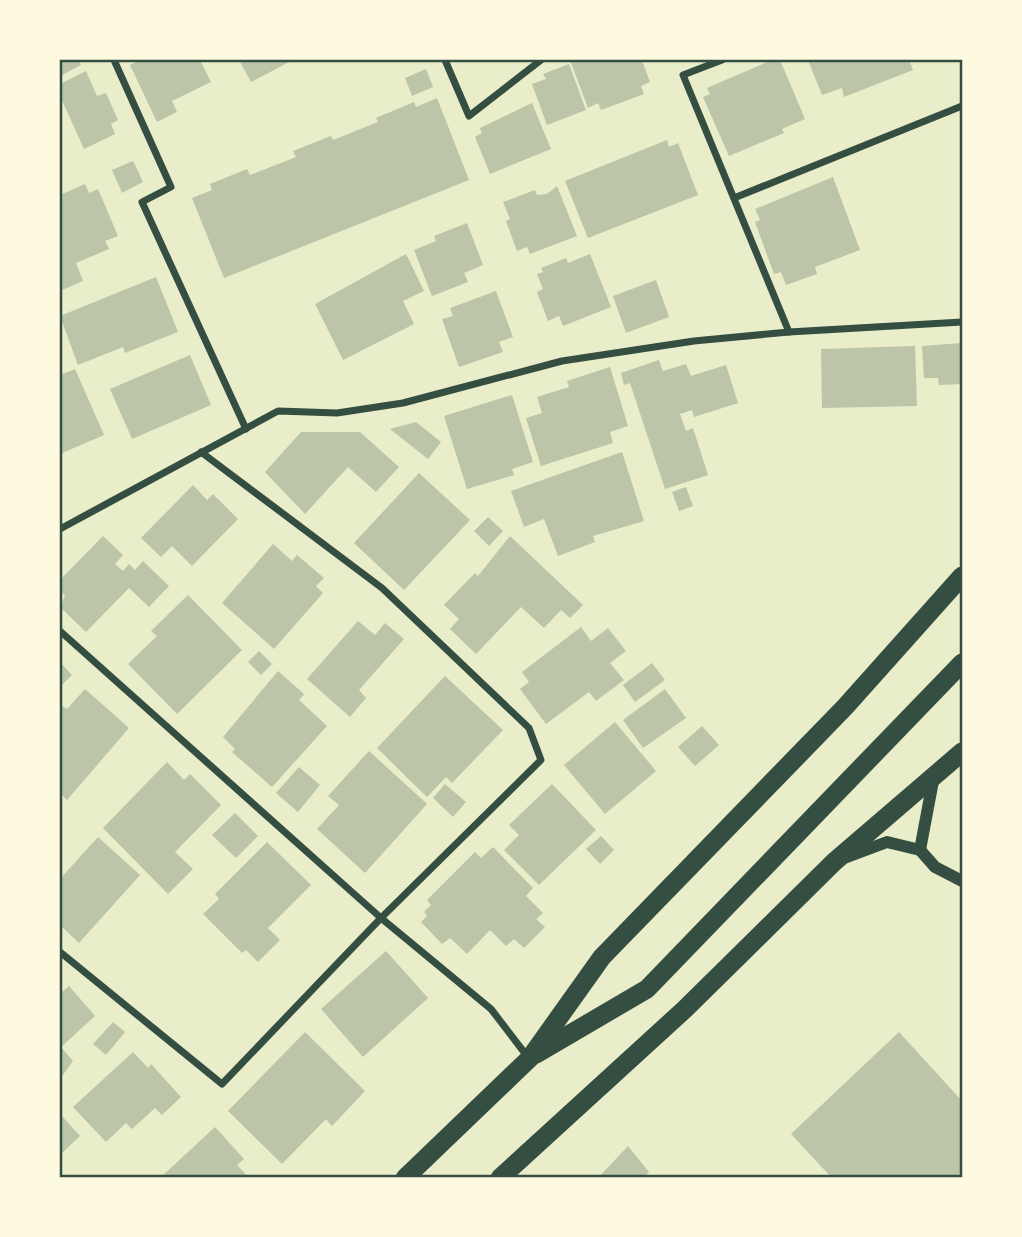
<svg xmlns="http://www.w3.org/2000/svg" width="1022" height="1237" viewBox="0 0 1022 1237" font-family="'Work Sans',sans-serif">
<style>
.building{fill:#bcc5a7}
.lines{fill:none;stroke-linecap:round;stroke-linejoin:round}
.minor{stroke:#344e41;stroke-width:7}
.tertiary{stroke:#344e41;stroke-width:12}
.trunk{stroke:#344e41;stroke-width:19}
.neatline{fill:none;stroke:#344e41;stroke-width:2.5}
</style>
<rect width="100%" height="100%" fill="#e9edc9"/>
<g class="building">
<path d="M60,60h18l3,5 -21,11z"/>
<path d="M141,60h59l11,22 -39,19 5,11 -20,10 -27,-57z"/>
<path d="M239,60h54l-42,22z"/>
<path d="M570,60h72l8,22 -9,4 3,8 -43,16 -3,-7 -10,5z"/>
<path d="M772,60h8l25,59 -23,10 2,4 -55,23 -26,-59 7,-3 -3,-6z"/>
<path d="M808,60h101l4,10 -69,27 -2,-9 -20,7z"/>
<path d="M569,64l17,46 -39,15 -15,-41 14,-5 -3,-5z"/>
<path d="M426,69l7,18 -21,9 -7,-18z"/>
<path d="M86,71l11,25 9,-3 12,27 -7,4 4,10 -31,15 -24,-53v-12z"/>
<path d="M437,98l32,82 -245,98 -32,-80 20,-8 -2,-6 37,-15 3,6 46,-18 -3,-6 38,-15 2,4 45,-18 -2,-4 38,-16 2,5z"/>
<path d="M532,103l19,46 -61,25 -15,-37 7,-4 -2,-5z"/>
<path d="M667,140l2,7 9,-4 20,52 -110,43 -23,-57z"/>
<path d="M133,161l10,21 -21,11 -10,-23z"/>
<path d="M833,177l27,73 -45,17 2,7 -31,11 -5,-13 -7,2 -19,-52 5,-2 -5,-11z"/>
<path d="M85,184l4,9 9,-4 20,47 -13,5 4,8 -33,14 7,18 -23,10v-96z"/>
<path d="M557,186l20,50 -47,18 -3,-7 -10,4 -11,-30 4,-2 -7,-17 32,-12 2,5 10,-1z"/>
<path d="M467,223l16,42 -19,8 4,9 -36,14 -18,-46 22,-9 -2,-5z"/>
<path d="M406,254l18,37 -21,10 11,23 -71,36 -28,-56z"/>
<path d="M590,254l21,53 -48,19 -4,-10 -11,5 -11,-29 6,-3 -6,-15 6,-2 -2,-4 25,-10 2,5z"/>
<path d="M156,277l22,55 -53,21 -2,-6 -45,18 -18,-49z"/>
<path d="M656,280l13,37 -43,16 -13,-37z"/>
<path d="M496,291l17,46 -14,5 4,10 -44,15 -17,-48 11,-3 -3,-8z"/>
<path d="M962,343v41l-23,1 -1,-7h-14l-2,-32z"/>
<path d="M915,346l2,60 -95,2 -1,-59z"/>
<path d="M190,355l21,50 -79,34 -22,-50z"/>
<path d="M659,360l4,11 23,-7 5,12 35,-11 12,38 -44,14 -2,-7 -12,4 6,17 7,-3 15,47 -43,14 -35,-106 -6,2 -3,-12z"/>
<path d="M610,367l18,59 -18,6 3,11 -72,23 -15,-48 16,-5 -5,-16 32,-10 -2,-6z"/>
<path d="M75,369l29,66 -44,19v-79z"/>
<path d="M512,395l21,67 -21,7 2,6 -47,14 -23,-73z"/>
<path d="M416,422l25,20 -13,17 -38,-30z"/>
<path d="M301,432h59l39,35 -23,25 -28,-25 -43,47 -40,-42z"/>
<path d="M622,452l22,69 -51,15 2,6 -37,14 -14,-37 -20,8 -13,-36z"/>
<path d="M419,473l51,47 -66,70 -50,-47z"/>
<path d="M193,485l14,15 6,-6 25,25 -46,47 -20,-20 -11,11 -20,-19z"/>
<path d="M686,487l7,19 -14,5 -7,-19z"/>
<path d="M488,517l15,14 -14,15 -15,-15z"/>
<path d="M103,536l20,19 -8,9 8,7 6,-7 6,6 8,-9 26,25 -20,21 -20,-19 -43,44 -26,-25 5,-11 -5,-6v-10z"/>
<path d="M510,536l73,69 -13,13 -9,-8 -17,18 -23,-21 -45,47 -26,-25 9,-10 -15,-14 31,-32 3,3z"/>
<path d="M273,544l19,17 5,-6 27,23 -8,8 7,7 -49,56 -52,-46z"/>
<path d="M188,595l54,55 -65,64 -49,-50 29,-28 -6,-5z"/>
<path d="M358,621l17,14 10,-12 19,16 -45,51 7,8 -16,19 -43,-38z"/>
<path d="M581,627l10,14 17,-13 18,23 -16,12 14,17 -28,21 -7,-9 -43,32 -26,-35 9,-7 -7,-10z"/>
<path d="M259,651l13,13 -11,11 -13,-13z"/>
<path d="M60,662l12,13 -12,12z"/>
<path d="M652,663l13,17 -30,22 -12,-17z"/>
<path d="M278,671l26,23 -5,6 28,26 -55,61 -40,-35 3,-3 -12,-12z"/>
<path d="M445,676l58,54 -51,53 -6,-6 -19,20 -50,-49z"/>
<path d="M85,689l44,39 -62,72 -7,-7v-83l3,-4 4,3z"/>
<path d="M665,689l21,29 -43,30 -20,-28z"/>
<path d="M615,722l41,49 -51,43 -41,-49z"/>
<path d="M702,726l17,19 -24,21 -17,-19z"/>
<path d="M369,751l58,53 -62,69 -48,-44 22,-24 -11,-9z"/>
<path d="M167,762l17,18 6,-6 31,31 -46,47 18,17 -25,25 -65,-66z"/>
<path d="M299,767l21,18 -22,27 -22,-19z"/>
<path d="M445,784l21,18 -13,15 -20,-19z"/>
<path d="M552,784l44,46 -57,55 -35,-35 15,-15 -10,-10z"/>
<path d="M235,813l23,23 -22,22 -24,-23z"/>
<path d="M601,836l13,14 -14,14 -14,-15z"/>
<path d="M98,837l42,38 -61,68 -19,-18v-46z"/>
<path d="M267,842l44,43 -43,43 12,12 -22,22 -12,-12 -4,3 -39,-39 16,-15 -4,-5z"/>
<path d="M493,847l40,41 -7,8 17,17 -7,6 9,8 -21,21 -10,-9 -8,7 -16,-16 -23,24 -17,-16 -8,6 -21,-22 6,-6 -3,-4 7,-7 -4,-5 48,-48 6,6z"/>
<path d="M386,951l42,47 -65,59 -42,-48z"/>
<path d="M69,986l26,30 -34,31 12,14 -13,18v-85z"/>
<path d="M113,1022l12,10 -19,23 -13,-11z"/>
<path d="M305,1032l60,59 -33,35 -6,-7 -44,45 -54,-53z"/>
<path d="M899,1032l63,69v72l-4,5h-126l-41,-44z"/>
<path d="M133,1052l15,16 3,-4 30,33 -19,18 -7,-7 -23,21 -6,-6 -20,19 -33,-35z"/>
<path d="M60,1114l20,22 -20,19z"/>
<path d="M215,1127l29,32 -7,6 12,13h-89z"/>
<path d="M628,1146l21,26 -6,6h-45z"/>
</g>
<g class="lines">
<g class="minor">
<path d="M114,60l57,127 -29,15 104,227"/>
<path d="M445,60l24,56 72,-56"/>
<path d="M722,60l-39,15 106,257"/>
<path d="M734,198l228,-92"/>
<path d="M60,529l218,-118 59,2 66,-10 159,-42 132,-20 95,-9 173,-10"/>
<path d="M60,631l321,287 110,91 36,47"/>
<path d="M60,952l162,132 159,-166 160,-158 -12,-32 -147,-140 -181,-136"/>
</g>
<g class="tertiary">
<path d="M920,850l13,-69"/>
<path d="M847,857l40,-15 33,8 15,17 27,14"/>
</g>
<g class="trunk">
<path d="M536,1054l111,-65 315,-326"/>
<path d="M405,1178l125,-120 72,-101 243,-250 117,-131"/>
<path d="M500,1178l185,-169 149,-147 128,-110"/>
</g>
</g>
<rect width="1022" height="1237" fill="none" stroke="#fefae0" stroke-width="122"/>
<rect x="61" y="61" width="900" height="1115" class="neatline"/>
</svg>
